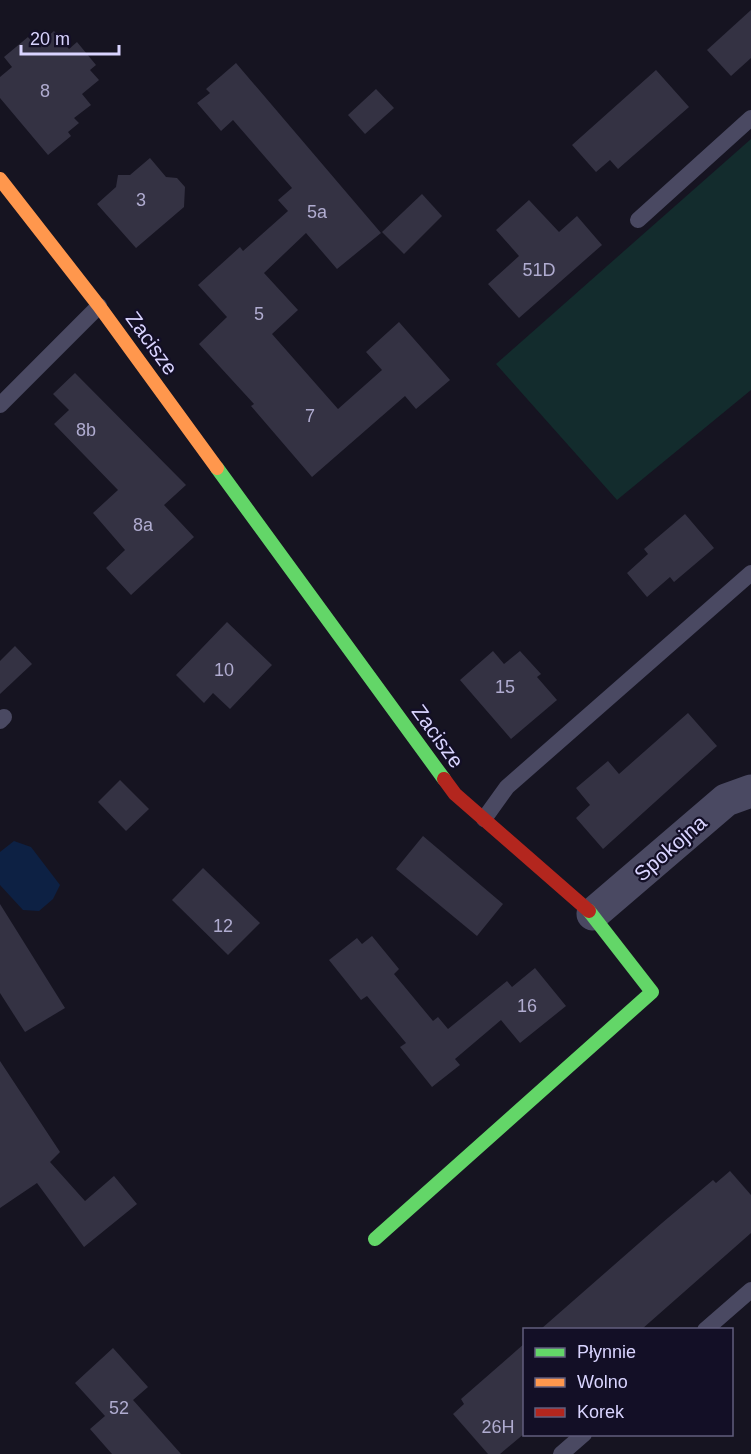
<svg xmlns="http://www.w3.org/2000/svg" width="751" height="1454" viewBox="0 0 751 1454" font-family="Helvetica,sans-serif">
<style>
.green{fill:#132c2d}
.water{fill:#0d2144}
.building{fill:#343243}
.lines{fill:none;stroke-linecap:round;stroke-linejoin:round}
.lane{stroke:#4a4962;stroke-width:16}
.street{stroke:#4a4962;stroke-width:33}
.fast{stroke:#63d668;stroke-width:14}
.slow{stroke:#ff974d;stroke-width:14}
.jam{stroke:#b3261e;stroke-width:14}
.labels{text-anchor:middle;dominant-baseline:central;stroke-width:4.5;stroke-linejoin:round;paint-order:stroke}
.number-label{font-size:18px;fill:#b0acd0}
.street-label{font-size:21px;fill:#d9d4ff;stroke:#130f26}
</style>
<rect width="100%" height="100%" fill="#161421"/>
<path class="green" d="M751,139v251l-134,110 -121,-136z"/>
<path class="water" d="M14,841l17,6 29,38 -7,14 -14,12 -16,-1 -23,-25v-33z"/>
<g class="building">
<path d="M751,10v48l-20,18 -24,-26z"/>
<path d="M54,31l15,18 8,-7 19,23 -6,5 9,10 -17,14 9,11 -17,13 5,5 -11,9 3,4 -23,19 -48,-57v-21l12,-10 -8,-10 24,-20 8,10z"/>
<path d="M236,63l145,170 -44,36 -31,-36 -42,40 34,37 -26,24 66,75 44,-39 -16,-18 33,-30 51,58 -34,29 -11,-13 -93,81 -61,-71 3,-2 -55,-60 28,-27 -29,-32 42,-38 3,4 45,-40 -10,-11 14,-12 -59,-68 -12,11 -24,-28 13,-10 -4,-4z"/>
<path d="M656,70l33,37 -71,62 -8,-9 -14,12 -24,-27z"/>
<path d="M376,89l18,19 -29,26 -17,-19z"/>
<path d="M150,158l16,19 11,1 8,9 -1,20 -48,41 -39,-44 19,-17 2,-12h12z"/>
<path d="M422,194l20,22 -38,38 -22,-22z"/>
<path d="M529,200l30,32 18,-16 25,29 -83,73 -31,-34 31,-28 -23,-26z"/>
<path d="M75,373l111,112 -22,20 30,32 -63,58 -25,-27 19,-18 -32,-37 25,-23 -64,-66 15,-14 -16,-16z"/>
<path d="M685,514l29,34 -40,34 -4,-5 -23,20 -20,-24 21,-19 -4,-5z"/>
<path d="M227,622l45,43 -42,44 -17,-16 -9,10 -28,-28z"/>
<path d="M15,646l17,18 -32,30v-33z"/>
<path d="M493,651l11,13 16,-13 21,23 -4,3 20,23 -46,39 -51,-59z"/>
<path d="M688,713l29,33 -114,103 -27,-31 14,-13 -14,-17 32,-27 11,13z"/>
<path d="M120,780l29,29 -23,22 -28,-29z"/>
<path d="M423,836l80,68 -26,32 -81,-67z"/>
<path d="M203,868l57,55 -32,32 -56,-55z"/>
<path d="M0,904l65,104 -40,24 -25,-39z"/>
<path d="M372,936l27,33 -5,5 39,47 5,-4 10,12 59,-48 5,6 23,-19 31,38 -46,37 -19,-23 -46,39 5,6 -28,22 -32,-40 6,-4 -39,-47 -6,4 -32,-40 28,-22 5,6z"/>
<path d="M0,1061l60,91 -10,10 35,39 29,-25 23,28 -53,43 -47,-64 -37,25z"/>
<path d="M730,1171l21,24v38l-109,96h-101l121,-106 51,-43 3,3z"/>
<path d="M525,1343v90l-25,21h-12l-35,-40 11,-10 -3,-5z"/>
<path d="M113,1348l35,39 -15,13 48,54h-69l-22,-25 15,-13 -30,-33z"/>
</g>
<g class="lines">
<g class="lane">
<path d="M638,220l113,-102"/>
<path d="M0,405l99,-99"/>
<path d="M0,721l4,-4"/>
<path d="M484,819l23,-32 244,-214"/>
<path d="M705,1330l46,-40"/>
<path d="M561,1454l23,-20"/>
</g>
<path class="street" d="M593,914l133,-114 25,-9"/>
<g class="fast">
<path d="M217,468l227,311"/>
<path d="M375,1239l277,-247 -63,-81"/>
</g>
<path class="slow" d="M0,179l99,127 118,162"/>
<path class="jam" d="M444,779l11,15 134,117"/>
</g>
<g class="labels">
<g class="number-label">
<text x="45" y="91">8</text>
<text x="141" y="200">3</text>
<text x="317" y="212">5a</text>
<text x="539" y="270">51D</text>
<text x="259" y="314">5</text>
<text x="310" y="416">7</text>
<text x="86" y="430">8b</text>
<text x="143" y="525">8a</text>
<text x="224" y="670">10</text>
<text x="505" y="687">15</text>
<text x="223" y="926">12</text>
<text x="527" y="1006">16</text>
<text x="119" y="1408">52</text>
<text x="498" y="1427">26H</text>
</g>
<g class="street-label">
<text transform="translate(152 343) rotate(54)">Zacisze</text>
<text transform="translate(438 736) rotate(54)">Zacisze</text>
<text transform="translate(670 848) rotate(-41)">Spokojna</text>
</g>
</g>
<rect x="523" y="1328" width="210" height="108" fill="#130f26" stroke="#625e7d" stroke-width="1.5"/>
<rect x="535" y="1348" width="30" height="9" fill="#63d668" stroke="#625e7d" stroke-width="1.5"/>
<text x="577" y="1358" font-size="18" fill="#d9d4ff">Płynnie</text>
<rect x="535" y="1378" width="30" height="9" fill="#ff974d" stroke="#625e7d" stroke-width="1.5"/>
<text x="577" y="1388" font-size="18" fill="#d9d4ff">Wolno</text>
<rect x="535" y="1408" width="30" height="9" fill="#b3261e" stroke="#625e7d" stroke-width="1.5"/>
<text x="577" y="1418" font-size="18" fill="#d9d4ff">Korek</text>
<path d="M21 45v9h98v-9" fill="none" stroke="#d9d4ff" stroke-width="3"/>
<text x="30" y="45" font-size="18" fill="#d9d4ff" stroke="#130f26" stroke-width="4.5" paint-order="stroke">20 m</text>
</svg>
